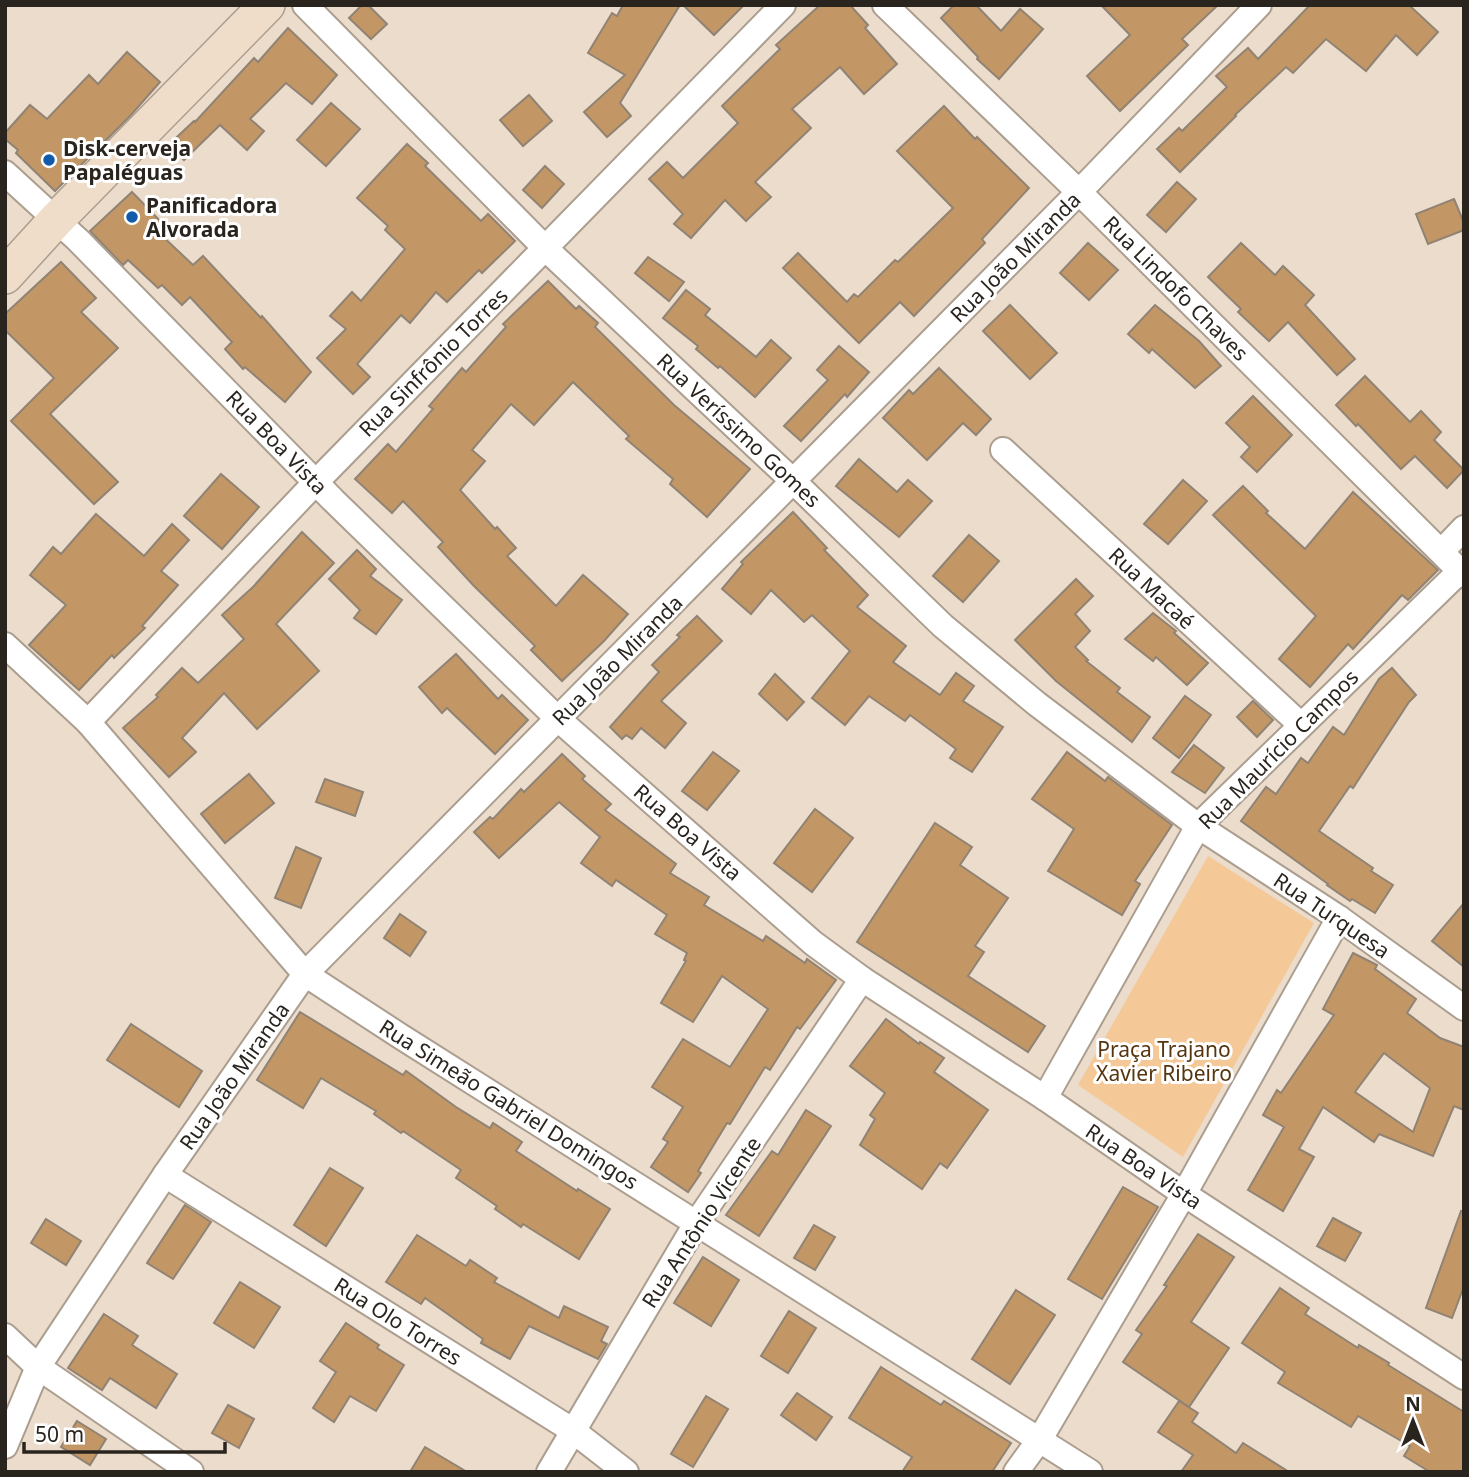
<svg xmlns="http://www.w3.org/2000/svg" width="1469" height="1477" viewBox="0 0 1469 1477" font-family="'Noto Sans',sans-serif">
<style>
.green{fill:#f5c897}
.building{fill:#c39765;stroke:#918374;stroke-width:2;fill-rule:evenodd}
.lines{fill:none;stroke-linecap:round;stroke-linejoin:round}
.street-casing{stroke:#ac9e8f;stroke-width:28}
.secondary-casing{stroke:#ac9e8f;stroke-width:38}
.street{stroke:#fff;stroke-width:24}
.secondary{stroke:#efddc9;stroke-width:35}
.poi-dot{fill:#125bab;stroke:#fff;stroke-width:2.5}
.labels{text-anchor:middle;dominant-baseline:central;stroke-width:6;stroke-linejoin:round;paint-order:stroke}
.poi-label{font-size:21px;font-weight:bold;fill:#2a241e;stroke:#fff;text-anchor:start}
.street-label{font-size:21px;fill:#2a241e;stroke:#fff}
.park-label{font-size:21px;fill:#54350e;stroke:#fff}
</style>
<rect width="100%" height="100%" fill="#ebdccc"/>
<path class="green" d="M1208,856l106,67 -131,234 -105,-72z"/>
<g class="building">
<path d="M362,5h6l19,19 -16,15 -22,-21z"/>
<path d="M623,5h57l-60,98 11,13 -24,21 -23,-25 41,-37 -37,-22 24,-40 5,3z"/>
<path d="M683,5h61l-30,30z"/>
<path d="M820,5h30l18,20 -3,3 32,36 -33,30 -24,-27 -48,42 19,19 -56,54 16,15 -25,24 -21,-21 -34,38 -17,-14 9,-10 -34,-35 18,-17 16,16 55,-55 -16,-17 58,-57 -4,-4z"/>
<path d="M954,5h22l25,26 19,-22 23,20 -44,50 -22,-20 1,-2 -37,-39z"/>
<path d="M1101,5h117l-36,34 6,6 -68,66 -33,-35 43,-41z"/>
<path d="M1310,5h99l29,27 -21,23 -21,-20 -30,36 -40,-32 -33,34 -7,-6 -51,48 1,1 -56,56 -23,-23 22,-21 3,3 45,-44 -11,-11 32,-28 10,11z"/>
<path d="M288,28l49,47 -25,29 -26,-21 -36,36 14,12 -17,19 -27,-25 -36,35 -12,-12 7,-8 -2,-3 17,-16 1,1 59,-64 4,4z"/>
<path d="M127,52l33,30 -29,33 -76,76 -39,-38 2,-3 -13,-11v-6l25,-28 17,14 42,-44 9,9z"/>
<path d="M529,95l23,26 -29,25 -23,-26z"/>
<path d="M331,103l29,26 -34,37 -29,-26z"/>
<path d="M944,106l31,33 2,-2 52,51 -47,51 3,4 -71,73 -14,-14 -41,41 -76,-75 15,-15 49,49 7,-8 4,3 37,-37 3,2 55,-54 -56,-57z"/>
<path d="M407,144l21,19 -3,3 56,55 7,-7 27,27 -33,32 -3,-3 -32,32 -11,-10 -26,31 -9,-8 -44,49 13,13 -17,17 -36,-36 29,-29 -16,-13 22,-24 9,9 44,-52 -20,-19 3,-4 -31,-28z"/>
<path d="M545,166l19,18 -22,24 -19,-18z"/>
<path d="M1177,182l19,17 -30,33 -19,-17z"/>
<path d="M132,192l33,34 -7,6 35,33 10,-9 58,62 1,-2 49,56 -26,30 -40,-35 -2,2 -18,-20 7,-7 -42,-45 -8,8 -20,-20 -4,3 -30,-28 -5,5 -33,-34z"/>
<path d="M1454,199l10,24v7l-36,14 -12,-30z"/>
<path d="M1088,243l30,27 -29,30 -29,-27z"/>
<path d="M1241,243l34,32 8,-9 31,29 -9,10 50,54 -18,16 -49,-53 -19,19 -31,-29 3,-3 -33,-32z"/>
<path d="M648,257l36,25 -15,19 -34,-28z"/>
<path d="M61,262l35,36 -15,14 37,36 -68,66 68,68 -24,22 -83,-83 43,-43 -49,-48v-16z"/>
<path d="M548,281l28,28 3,-3 19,17 -3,4 79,78 76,64 -43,48 -37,-33 3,-5 -47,-40 3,-3 -56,-54 -39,43 -23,-21 -39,46 13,11 -25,29 35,39 2,-2 19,21 -9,8 49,50 27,-31 45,39 -24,27 -42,40 -31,-31 4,-4 -61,-60 -36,-39 5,-5 -40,-41 -11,12 -37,-34 33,-35 8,8 37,-43 -4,-3 33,-38 4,4 40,-45 -3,-3z"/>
<path d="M686,290l24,19 -5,6 51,42 15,-17 20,18 -36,39 -35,-31 -2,2 -22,-19 2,-3 -35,-28z"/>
<path d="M1010,305l47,48 -27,26 -47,-48z"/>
<path d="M1155,305l44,36 22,25 -26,22 -43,-39 -3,4 -21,-19z"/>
<path d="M839,346l30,26 -22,25 -2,-3 -44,47 -17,-15 44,-46 -11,-10z"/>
<path d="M939,368l52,51 -15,16 -13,-12 -36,37 -44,-42 26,-28 4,4z"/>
<path d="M1365,376l45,46 11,-11 20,21 -7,8 30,30 -17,18 -32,-32 -14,13 -43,-45 -2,2 -20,-21z"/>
<path d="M1253,396l39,39 -35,37 -16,-15 9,-10 -24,-24z"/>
<path d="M859,459l38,33 11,-12 24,21 -33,36 -63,-51z"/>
<path d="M221,474l38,33 -37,42 -38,-33z"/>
<path d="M1183,480l24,21 -39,43 -24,-20z"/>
<path d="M1243,486l25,25 -2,2 39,36 48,-57 85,78 -30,30 -6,-5 -49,54 -5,-5 -38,43 -31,-28 37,-43 -103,-101z"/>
<path d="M793,512l34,36 -3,2 44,45 -11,12 49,39 -13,16 47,33 16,-22 18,13 -11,15 40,26 -31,45 -22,-14 6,-9 -46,-34 -5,6 -36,-25 -24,29 -33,-27 38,-47 -38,-36 -8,7 -33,-32 -20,24 -29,-25 21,-25 -2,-2z"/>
<path d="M96,514l48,42 28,-32 17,16 -28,31 17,14 -36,41 3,2 -31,30 -2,-3 -33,35 -50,-45 37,-40 -36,-30 23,-28 8,7z"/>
<path d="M302,532l32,31 -58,61 43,47 -62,58 -33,-36 -42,45 14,14 -27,25 -46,-49 35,-31 -2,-2 26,-27 16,15 46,-44 -22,-24 31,-28z"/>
<path d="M969,535l30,26 -36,41 -30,-26z"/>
<path d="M357,550l19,19 -6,7 32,24 -26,34 -22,-16 6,-8 -31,-31z"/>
<path d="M1076,579l17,17 -18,18 15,17 -15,16 13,13 -2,1 34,27 -3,4 33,25 -18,25 -76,-61 -41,-41z"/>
<path d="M1153,613l23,18 -2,2 34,30 -21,22 -31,-28 -3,4 -28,-22z"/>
<path d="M697,616l25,25 -61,60 25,22 -21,25 -24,-20 -9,11 -6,-4 -4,4 -12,-12 49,-55 -7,-7 28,-28 -3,-2z"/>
<path d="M456,654l42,45 4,-4 26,25 -33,34 -48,-46 -5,5 -23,-26z"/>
<path d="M1392,668l24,27 -7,7 -56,86 -3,-2 -31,45 54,37 -2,3 22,14 -18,28 -23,-14 -2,2 -23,-16 1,-1 -87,-63 25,-34 10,7 25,-36 7,5 25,-36 11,8 35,-56z"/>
<path d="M775,674l29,28 -17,18 -28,-26z"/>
<path d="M1185,696l26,19 -32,43 -26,-20z"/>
<path d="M1253,701l20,19 -16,17 -20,-20z"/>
<path d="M1194,745l30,23 -19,25 -33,-21z"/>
<path d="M713,752l26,19 -32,39 -25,-19z"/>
<path d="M1067,752l38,29 3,-4 64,48 -37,56 5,3 -18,31 -74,-44 26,-42 -42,-30z"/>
<path d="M562,754l23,22 -3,3 29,25 -6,6 71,54 -6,9 39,24 -5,8 59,36 3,-5 39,27 2,-4 29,21 -36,49 -3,-2 -27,43 -5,-3 -35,57 -3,-1 -29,48 3,2 -13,19 -37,-25 17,-25 -5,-3 20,-32 -31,-20 31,-48 47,28 38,-58 -46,-33 -29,46 -32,-19 25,-42 -2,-1 3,-7 -32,-19 12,-19 -51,-35 -4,6 -31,-23 19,-26 -41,-35 -60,56 -25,-26 16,-15 3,2 28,-30 3,3z"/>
<path d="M249,774l25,29 -49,40 -24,-29z"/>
<path d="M325,779l38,13 -8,24 -39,-14z"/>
<path d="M815,809l38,29 -41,54 -38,-29z"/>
<path d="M935,823l37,24 -12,18 48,33 -33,48 9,6 -16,24 77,50 -17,26 -171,-110z"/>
<path d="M296,847l25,11 -20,50 -26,-10z"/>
<path d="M1464,903v64l-32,-26z"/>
<path d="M400,914l26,18 -16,24 -26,-18z"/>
<path d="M1353,953l24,12 -2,4 41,30 -9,14 33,25 24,9v63l-10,-4 -21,50 -54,-22 -5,8 -51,-35 -24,42 15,8 -31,54 -35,-21 36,-63 -21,-12 14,-25 4,3 53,-78 -11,-6zM1384,1053l46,35 -17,44 -58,-40z"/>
<path d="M300,1012l103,63 3,-4 50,36 34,21 3,-5 29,19 -6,9 61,40 1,-2 32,20 -31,50 -56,-35 -2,3 -26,-18 2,-3 -41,-28 5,-8 -58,-39 -2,2 -27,-19 2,-3 -55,-33 -18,30 -46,-28z"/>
<path d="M886,1019l33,25 1,-2 24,16 -10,14 54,38 -41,58 -7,-5 -18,26 -62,-44 15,-26 -5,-4 15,-22 -35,-27z"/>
<path d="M131,1024l71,47 -23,36 -72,-47z"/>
<path d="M806,1110l25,16 -72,110 -33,-21 46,-64 6,4z"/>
<path d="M330,1168l33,20 -37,58 -32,-21z"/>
<path d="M1123,1187l35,20 -56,92 -34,-20z"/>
<path d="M185,1205l26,17 -38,57 -26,-16z"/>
<path d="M1461,1211l3,1v74l-12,32 -26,-10z"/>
<path d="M1333,1218l28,15 -16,28 -28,-15z"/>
<path d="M46,1219l35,22 -15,24 -35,-22z"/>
<path d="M814,1225l21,12 -20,33 -21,-12z"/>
<path d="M1198,1234l36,23 -43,65 38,26 -40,59 -66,-45 19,-28 -6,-4 31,-44 -3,-1z"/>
<path d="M417,1235l49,31 4,-6 27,18 -3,4 65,36 5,-12 44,21 -7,14 6,3 -9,15 -69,-33 -19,33 -29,-16 2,-4 -58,-41 -4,6 -35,-22z"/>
<path d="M703,1257l36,23 -28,46 -37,-23z"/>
<path d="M240,1282l40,25 -26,41 -40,-25z"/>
<path d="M1280,1288l29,20 -4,6 53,34 1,-3 30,18 -1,2 76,47v60h-34l-26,-16 6,-10 -52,-30 -7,11 -73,-44 7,-11 -43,-29z"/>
<path d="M1016,1290l39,25 -45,69 -38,-25z"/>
<path d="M789,1311l27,17 -28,45 -27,-17z"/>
<path d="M104,1314l34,22 -6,9 45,29 -21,34 -46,-30 -8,12 -34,-22z"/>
<path d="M346,1323l33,22 -2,3 27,17 -28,46 -26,-15 -16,26 -21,-14 23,-36 -16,-11z"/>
<path d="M881,1367l60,38 3,-4 67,42 -19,29h-90l10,-15 -63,-39z"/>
<path d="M797,1393l35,24 -16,23 -35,-25z"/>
<path d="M706,1396l22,13 -35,58 -22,-13z"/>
<path d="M1179,1401l19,12 -6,9 44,31 7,-10 46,29h-108l12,-17 -35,-23z"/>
<path d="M228,1405l26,14 -15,29 -27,-15z"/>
<path d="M77,1421l29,18 -16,26 -29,-18z"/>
<path d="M425,1447l42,25h-57z"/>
</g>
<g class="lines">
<defs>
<g id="street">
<path d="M305,5l240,243 248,233 150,145 94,78 161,122 141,92 125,90"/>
<path d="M885,5l194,187 385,383"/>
<path d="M5,173l73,67 255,260 225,219 255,224 49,36 183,119 139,96 280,183"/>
<path d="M1003,450l298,275"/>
<path d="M1442,551l22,-23"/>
<path d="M5,645l83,77 217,252 95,62 690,436"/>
<path d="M88,722l228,-240 467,-477"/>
<path d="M1045,1098l153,-272 262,-255"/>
<path d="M165,1175l407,255 54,42"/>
<path d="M5,1336l33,31 153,105"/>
<path d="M5,1446l33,-79 127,-192 140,-201 774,-782 180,-187"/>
<path d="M549,1472l148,-250 165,-243"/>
<path d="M1016,1472l24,-33 144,-245 155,-276"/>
</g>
<path id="secondary" d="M5,276l51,-56 211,-215"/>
</defs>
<use href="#street" class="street-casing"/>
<use href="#secondary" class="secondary-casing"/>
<use href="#street" class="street"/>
<use href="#secondary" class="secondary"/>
</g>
<g class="poi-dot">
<circle cx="49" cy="160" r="7"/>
<circle cx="132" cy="217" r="7"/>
</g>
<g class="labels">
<g class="poi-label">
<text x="63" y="148">Disk-cerveja<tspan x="63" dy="24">Papaléguas</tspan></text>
<text x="146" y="205">Panificadora<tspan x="146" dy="24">Alvorada</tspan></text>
</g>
<g class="street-label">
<text transform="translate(1015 257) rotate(-45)">Rua João Miranda</text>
<text transform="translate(1176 288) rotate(45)">Rua Lindofo Chaves</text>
<text transform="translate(433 362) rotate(-45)">Rua Sinfrônio Torres</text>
<text transform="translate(739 430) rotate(43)">Rua Veríssimo Gomes</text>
<text transform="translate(277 442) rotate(46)">Rua Boa Vista</text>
<text transform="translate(1152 588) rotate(43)">Rua Macaé</text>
<text transform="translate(617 660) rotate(-45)">Rua João Miranda</text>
<text transform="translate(1278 749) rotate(-45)">Rua Maurício Campos</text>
<text transform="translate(688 832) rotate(41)">Rua Boa Vista</text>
<text transform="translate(1332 915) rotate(34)">Rua Turquesa</text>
<text transform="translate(234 1076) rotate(-55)">Rua João Miranda</text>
<text transform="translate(509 1104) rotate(32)">Rua Simeão Gabriel Domingos</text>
<text transform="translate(1144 1166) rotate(34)">Rua Boa Vista</text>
<text transform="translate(701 1222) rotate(-57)">Rua Antônio Vicente</text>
<text transform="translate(398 1321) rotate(32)">Rua Olo Torres</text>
</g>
<g class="park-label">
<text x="1164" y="1049">Praça Trajano<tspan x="1164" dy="24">Xavier Ribeiro</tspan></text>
</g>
</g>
<rect width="1469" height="1477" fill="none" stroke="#2a241e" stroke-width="14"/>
<g transform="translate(1413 1421)" stroke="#ffffff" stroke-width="5" paint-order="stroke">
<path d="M0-5L12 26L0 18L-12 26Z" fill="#2a241e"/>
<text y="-10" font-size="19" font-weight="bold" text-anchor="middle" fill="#2a241e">N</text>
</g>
<path d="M24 1442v10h201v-10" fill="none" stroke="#2a241e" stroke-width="3.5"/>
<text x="35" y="1442" font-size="21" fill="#2a241e" stroke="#ffffff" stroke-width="5" paint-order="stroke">50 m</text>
</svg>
